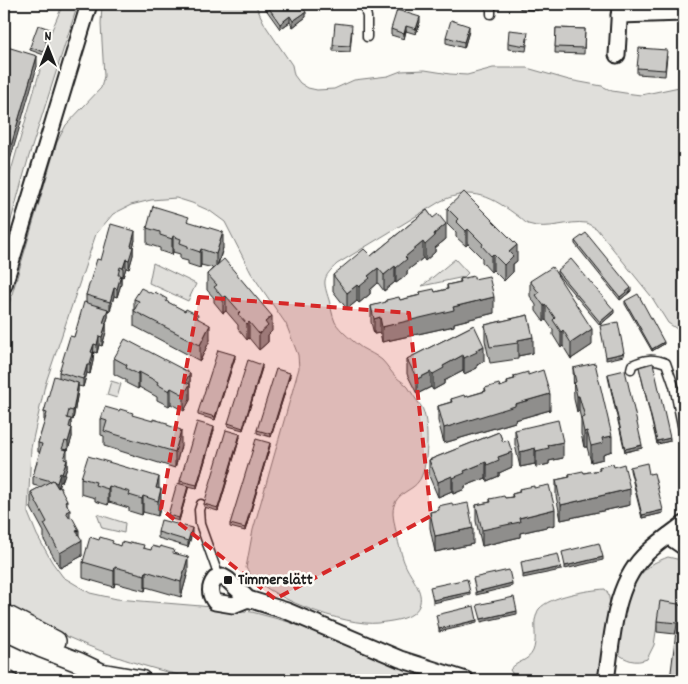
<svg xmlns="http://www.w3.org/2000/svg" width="688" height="684" viewBox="0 0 688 684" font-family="Dekko,sans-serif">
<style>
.green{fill:#e0dfdb;stroke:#7e7e7c}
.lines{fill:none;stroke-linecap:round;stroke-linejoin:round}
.service-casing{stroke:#1c1c1c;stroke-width:11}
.minor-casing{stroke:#1c1c1c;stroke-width:19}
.tertiary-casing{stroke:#1c1c1c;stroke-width:22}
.service{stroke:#fdfcf7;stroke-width:8}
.minor{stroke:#fdfcf7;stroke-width:15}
.tertiary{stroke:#fdfcf7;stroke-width:19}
.wall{fill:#afafac;stroke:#1c1c1c}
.shaded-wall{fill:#8f8e8c;stroke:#1c1c1c}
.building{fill:#cccbc8;stroke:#1c1c1c}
.marked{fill:#d62828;fill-opacity:0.2;stroke:#d62828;stroke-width:4;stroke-dasharray:10 6;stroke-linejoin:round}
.poi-dot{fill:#1c1c1c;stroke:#fdfcf7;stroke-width:2}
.labels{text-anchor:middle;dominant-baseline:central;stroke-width:5;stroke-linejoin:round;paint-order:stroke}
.poi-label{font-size:16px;font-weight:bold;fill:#1c1c1c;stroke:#fdfcf7;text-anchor:start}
</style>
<rect width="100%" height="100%" fill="#fdfcf7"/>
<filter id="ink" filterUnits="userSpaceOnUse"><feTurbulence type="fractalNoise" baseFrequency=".02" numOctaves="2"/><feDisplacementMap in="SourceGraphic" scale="10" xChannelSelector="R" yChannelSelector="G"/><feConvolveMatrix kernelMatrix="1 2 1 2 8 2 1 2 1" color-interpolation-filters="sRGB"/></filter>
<g filter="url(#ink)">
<g class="green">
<path d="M63,4h15l-49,152 -25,89v-50l47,-163z"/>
<path d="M102,4h153l10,21 27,40 2,10 6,8 8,5 9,2 17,-1 20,-9 34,-4 13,-5 24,-1 25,4 17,1 26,-7h34l42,12 33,6 10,5 13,2 16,2 43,-9v242l-7,1 -9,-6 -17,-27 -55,-68c-3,-1 -7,-4 -10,-5 -17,-3 -38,8 -58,1 -3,-1 -6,-5 -9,-7 -27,-20 -45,-31 -78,-16l-104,63c-15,14 -14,17 -8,36 2,7 3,15 6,22 4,8 20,21 27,26 7,4 14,7 20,12 5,5 9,12 14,17 4,4 9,6 12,10 4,6 8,13 13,19 9,13 8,64 -3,76 -7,10 -25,11 -25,31 0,8 8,43 12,51 5,13 20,27 14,42 -6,14 -28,15 -41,17 -31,4 -118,-27 -132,-55l7,-38 46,-162 -1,-13 -12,-31 -35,-51 -26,-51 -15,-11 -18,-8 -16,-5 -25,2 -20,5 -18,9 -17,20 -51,151 -14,63 -3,65 9,22 15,27 11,15 27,16 27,6 84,7 51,6 48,13 111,44 32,11h-243c-51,-11 -101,-27 -149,-51 -16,-8 -32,-17 -47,-26v-282l53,-179 9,-17 35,-37 3,-12 -3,-52z"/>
<path d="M455,259l13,14 -4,4 -42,9z"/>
<path d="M153,263l43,21 -8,17 -39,-18z"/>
<path d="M111,381l10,3 -4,14 -10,-3z"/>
<path d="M97,514l28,9 -1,10 -22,-5z"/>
<path d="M668,557l13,3 3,3v49h-25l-5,33 -7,14c-12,5 -21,1 -30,-6 5,-31 7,-71 37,-90 4,-2 9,-4 14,-6z"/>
<path d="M605,589c13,12 -4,74 -7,91h-79l-3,-1 -6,-9c6,-9 18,-8 23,-19 4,-10 1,-21 2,-31 1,-3 2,-9 4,-11 11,-13 50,-19 66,-20z"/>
</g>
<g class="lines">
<defs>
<g id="service">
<path d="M364,4l3,13v20"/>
<path d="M491,14v-10"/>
<path d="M631,369l1,-4c12,-6 21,-7 34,-2l8,23 10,49"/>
<path d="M201,504l-2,6 1,14 19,53"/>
<path d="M4,671l11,9"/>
</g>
<g id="minor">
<path d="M619,15l65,-2"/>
<path d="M617,55l3,-51"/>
<path d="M4,285l85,-281"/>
<path d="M668,536l16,11"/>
<path d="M248,599l-15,6 -18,-3c-6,-8 -6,-15 0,-23l8,-2 5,3 20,19 39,12 113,48 66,21"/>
<path d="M606,680c7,-43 7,-97 42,-128 11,-10 24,-19 36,-28"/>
</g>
<g id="tertiary">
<path d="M4,614l52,27"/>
<path d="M4,630l38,18 36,14 23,11 40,7"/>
</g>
</defs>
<use href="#service" class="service-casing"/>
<use href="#minor" class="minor-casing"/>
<use href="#tertiary" class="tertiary-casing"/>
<use href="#service" class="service"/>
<use href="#minor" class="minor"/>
<use href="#tertiary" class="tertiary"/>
</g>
<g class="wall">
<path d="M265,4h35l6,13 -13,10 -3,-5 -10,7 -15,-21z"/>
<path d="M520,4h19l-1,6 -18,-1z"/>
<path d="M420,22l-4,12 -10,-3 -2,8 -13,-4v-6z"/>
<path d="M556,28l29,1 -1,25 -29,-1z"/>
<path d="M352,31l-2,21 -17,-1v-6z"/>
<path d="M469,31l-5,17 -18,-5v-6z"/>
<path d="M50,32l-4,10 1,3 -3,10 -14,-5v-3z"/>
<path d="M528,38l-2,13 -18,-2v-6z"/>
<path d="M667,56l-2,20 -28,-2v-6z"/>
<path d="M447,208l70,53 -4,3v8l-9,9 -11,-11 -2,2 -9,-10v-4l-14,-14 -2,2 -10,-9v-4l-9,-9z"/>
<path d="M427,210l19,29 -11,9v4l-10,9 -2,-3 -16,13v4l-11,8 -1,-1 -11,9 -6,-8 -8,7v4l-11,9 -2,-2 -10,8 -14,-18v-16l38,-19z"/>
<path d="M189,222l34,26 -5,17 54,66 -4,4v7l-9,8 -10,-12 -2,2 -9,-11v-4l-12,-14 -3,2 -9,-11v-4l-7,-8v-16l6,-6 -12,-3 -1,3 -12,-4v-3l-8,-2v-5l-7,-2 -1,3 -12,-4v-3l-13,-4v-16z"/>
<path d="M135,240l-2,7v8l-4,14 -3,-1 -3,9 -2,-1v8l-4,13 -3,-1 -4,15 -2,-1v7l-2,7v8l-4,14 -3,-1 -2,8 -3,-1 -1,9 -3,13 -3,-1 -4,14 -5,-1v5l-5,29 -2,-1 1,18 -4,13h-3h2v18l-5,14h-2l-2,6 9,17 3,13 9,18 3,20 -22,12 -16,-28v-8l-13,-24v-16l10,-5 -8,-2v-9l7,-24h-2v-9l7,-22 -1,-1v-8l15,-35v-5l15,-35 12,-35v-7l15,-35z"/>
<path d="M575,241l56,50 -11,9 -45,-56z"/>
<path d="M557,271l57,42 -14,12 -43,-51z"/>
<path d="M460,279h14l20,34 -40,10v3l-72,16 -2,-9 -6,1 -3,-12v-16l15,-3v-3h14l20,-5v-3h15l12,-3v-4l13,-3z"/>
<path d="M530,281l62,64 -21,14 -8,-13 -2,2 -8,-13v-5l-7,-10 -2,2 -8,-11v-6l-6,-9z"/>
<path d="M134,299l33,3 31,16 12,22 -10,21 -66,-35z"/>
<path d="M625,301l39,43 -12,7 -27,-47z"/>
<path d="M528,315l5,38 -15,3v3l-28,4 -5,-23v-15z"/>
<path d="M474,325l10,36 -7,4v3l-13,6 -1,-3 -19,10v3l-11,6 -2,-3 -14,7 -10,-20v-15z"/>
<path d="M114,358l76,15v27l-6,11 -13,-7 -2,2 -12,-6v-3l-18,-10 -1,2 -12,-6v-3l-12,-6z"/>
<path d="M235,358l-20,62 -17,-5v-3z"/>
<path d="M639,367l31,74 -13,3z"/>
<path d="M262,368l-19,62 -15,-4v-3z"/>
<path d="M573,368l39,83 -9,3v5l-12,3 -4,-15h-3l-3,-13v-15l-2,-8 -2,1 -3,-13z"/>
<path d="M608,374l34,74 -17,4 -17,-75z"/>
<path d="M528,375l22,35 -35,10v2l-71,21 -6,-22v-15l13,-4v-3l14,-2 20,-6v-3l15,-1 7,-2v-4l7,-2v-3z"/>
<path d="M290,376l-19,61 -14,-4v-3z"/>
<path d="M133,416l34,10 14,20 -6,22 -71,-22v-10l-3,-1v-16z"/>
<path d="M214,430l-17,58 -9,-2v3l-9,32 -11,-3v-3l12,-32v-2z"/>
<path d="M515,430l48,28 -14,3v3l-13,3 -1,-3 -15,3 -5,-22z"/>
<path d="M499,432l13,35 -13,6v3l-12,5 -1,-3 -21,8v3l-12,5 -1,-3 -14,6 -9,-21v-16z"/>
<path d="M240,437l-22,74 -14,-4v-3z"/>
<path d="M270,446l-25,85 -15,-4v-3z"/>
<path d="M599,467h15l16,38 -69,15 -5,-24v-16l13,-3v-3l15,-1 15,-3z"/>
<path d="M630,467l19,7 14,39 -21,5 -12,-48z"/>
<path d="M81,478l78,10 2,17 -3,11 -15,-4 -1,3 -13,-4v-3l-20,-6 -1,3 -13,-4v-3l-14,-4z"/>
<path d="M534,488l21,37 -35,8v4l-38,9 -6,-25v-16l14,-3v-3l15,-1 7,-1v-3l7,-2v-3z"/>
<path d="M438,506h15l20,38 -38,8 -5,-24v-16l8,-2z"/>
<path d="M158,532l34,2 -4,13 -30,-9z"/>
<path d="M113,544l7,2 24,3 7,1 23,3 14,19 -7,25 -35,-10 -1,4 -30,-8 -1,4 -31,-9v-16z"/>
<path d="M684,608l-9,26 -18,-2v-11z"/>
</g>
<g class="shaded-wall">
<path d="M306,12v5l-13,10v-6z"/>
<path d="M290,16v6l-10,7v-5z"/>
<path d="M420,17v5l-4,12v-5z"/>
<path d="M406,26v5l-2,8v-5z"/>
<path d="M469,26v5l-5,17v-6z"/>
<path d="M37,56v11l-33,114v-11z"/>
<path d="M446,224v15l-11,9v4l-10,9v-16l9,-11z"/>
<path d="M468,229v15l-2,2v-15z"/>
<path d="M135,231v9l-2,7v8l-4,14v-9l2,-14z"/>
<path d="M223,232v16l-7,21v-15z"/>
<path d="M173,236v16l-1,3v-16z"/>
<path d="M423,242v16l-16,13v4l-11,8v-15l9,-11z"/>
<path d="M517,245v16l-4,3v8l-9,9v-16l5,-13z"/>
<path d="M201,249v16l-1,3v-16z"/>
<path d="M493,254v16l-2,2v-16z"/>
<path d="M126,259v9l-3,9v-9z"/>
<path d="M395,266v16l-11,9v-16z"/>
<path d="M378,268v15l-8,7v4l-11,9v-16l9,-11z"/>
<path d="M121,275v9l-4,13v-8z"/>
<path d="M357,285v16l-10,8v-16z"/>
<path d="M114,288v8l-4,15v-9z"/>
<path d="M631,288v3l-11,9v-3z"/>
<path d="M226,296v15l-3,2v-15z"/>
<path d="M494,297v16l-40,10v3l-72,16v-15l71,-20z"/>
<path d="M546,305v15l-2,2v-16z"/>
<path d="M108,309v8l-5,15v-9z"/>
<path d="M614,310v3l-14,12v-3z"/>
<path d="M272,316v15l-4,4v7l-9,8v-16l6,-12z"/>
<path d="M380,317v16l-6,1v-15z"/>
<path d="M249,322v16l-2,2v-16z"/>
<path d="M106,324v8l-4,14v-9z"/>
<path d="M210,325v15l-10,21v-16z"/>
<path d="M592,329v16l-21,14v-16z"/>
<path d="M563,330v16l-2,2v-16z"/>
<path d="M99,336v9l-2,8v-8z"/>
<path d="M533,337v16l-15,3v-16z"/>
<path d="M664,342v2l-12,7v-2z"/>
<path d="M94,344l-1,17 -3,13v-9l1,-13z"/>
<path d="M484,346v15l-7,4v3l-13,6v-16l12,-8z"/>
<path d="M624,353v3l-18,4v-3z"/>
<path d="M235,355v3l-20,62v-3z"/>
<path d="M463,355v16l-19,10v3l-11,6v-16l10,-8z"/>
<path d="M87,365v8l-4,14v-8z"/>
<path d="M262,365v3l-19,62v-2z"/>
<path d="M139,372v15l-1,2v-15z"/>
<path d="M431,372v15l-14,7v-15z"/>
<path d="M190,373v27l-6,11v-16l1,-13z"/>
<path d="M290,373v3l-19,61v-3z"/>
<path d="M78,383v8l-5,29v-9z"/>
<path d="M171,388v16l-2,2v-15z"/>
<path d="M550,394v16l-35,10v2l-71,21v-15l71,-24z"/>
<path d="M577,396h2v15l-2,1z"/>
<path d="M214,427v3l-17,58v-3z"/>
<path d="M72,428v9l-4,13v-8z"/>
<path d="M181,430v16l-6,22v-16z"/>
<path d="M587,431v16h-3v-15z"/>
<path d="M240,434v3l-22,74v-3z"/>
<path d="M612,436v15l-9,3v5l-12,3v-16l11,-8z"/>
<path d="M670,438v3l-13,3v-3z"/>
<path d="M563,442v16l-14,3v3l-13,3v-16l12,-6z"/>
<path d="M270,443v3l-25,85v-3z"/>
<path d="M642,445v3l-17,4v-3z"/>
<path d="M535,448v16l-15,3v-15z"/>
<path d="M512,452v15l-13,6v3l-12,5v-16l11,-8z"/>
<path d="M67,460v8l-5,14v-8z"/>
<path d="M486,462v16l-21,8v3l-12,5v-16l11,-7z"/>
<path d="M60,473v9l-3,10v-9z"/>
<path d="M452,476v15l-14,6v-15z"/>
<path d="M159,477v16l-3,-5z"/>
<path d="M109,486v16l-1,3v-16z"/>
<path d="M188,486v3l-9,32v-3z"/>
<path d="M161,489v16l-3,11v-15z"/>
<path d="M630,489v16l-69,15v-15z"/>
<path d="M143,496v16l-1,3v-16z"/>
<path d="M67,500v11l3,-1v16l-4,2 -1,-27z"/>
<path d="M555,509v16l-35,8v4l-38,9v-16l37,-12z"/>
<path d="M663,510v3l-21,5v-3z"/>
<path d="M192,528v6l-4,13v-6z"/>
<path d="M473,528v16l-38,8v-16z"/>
<path d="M79,530v12l3,-2v16l-22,12v-15l16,-22z"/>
<path d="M188,557v15l-7,25v-15z"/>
<path d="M603,557v3l-38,9v-3z"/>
<path d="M115,567v16l-1,4v-16z"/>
<path d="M561,567v3l-38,8v-3z"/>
<path d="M146,571v16l-1,4v-16z"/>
<path d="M512,583v3l-36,9v-3z"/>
<path d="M470,592v3l-37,8v-3z"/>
<path d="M517,611v3l-36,8v-3z"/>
<path d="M477,620v3l-38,9v-3z"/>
</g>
<g class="building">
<path d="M266,4h34l6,8 -13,9 -3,-5 -10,8z"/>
<path d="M397,10l23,7 -4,12 -10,-3 -2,8 -13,-5z"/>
<path d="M451,20l18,6 -5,16 -18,-5z"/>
<path d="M335,23l17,2 -2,21 -17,-1z"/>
<path d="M38,25l12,4 -5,12 2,1 -3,10 -14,-5z"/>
<path d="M556,28l29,1 -1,19 -29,-1z"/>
<path d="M509,30l19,2 -2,14 -18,-3z"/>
<path d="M4,46l33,10 -33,114z"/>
<path d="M639,48l28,2 -2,20 -28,-2z"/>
<path d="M464,192l53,53 -8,7 4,4 -9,9 -11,-11 -2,2 -9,-10 1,-2 -15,-15 -2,2 -10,-10 2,-2 -11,-11z"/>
<path d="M153,206l36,11 -2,4 36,11 -7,22 -15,-5 -1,3 -12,-4v-2l-8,-3 1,-4 -8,-3 -1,3 -12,-4v-3l-13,-4z"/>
<path d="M427,210l6,8 5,-4 8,10 -12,10 1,2 -10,9 -2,-3 -18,15 2,2 -11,9 -1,-2 -11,9 -6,-7 -10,8 2,2 -11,9 -2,-2 -10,8 -14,-18 31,-26 7,7z"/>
<path d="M111,224l24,7 -4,15 2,1 -4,13 -3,-1 -3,9 -3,-1 -2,8h3l-4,14 -3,-1 -4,14 -24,-7 11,-36 4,1z"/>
<path d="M586,233l45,55 -11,9 -45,-56z"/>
<path d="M224,259l48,57 -7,6 3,4 -9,8 -10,-12 -2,2 -9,-10 2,-2 -14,-16 -3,2 -9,-11 3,-2 -10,-11z"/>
<path d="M571,259l43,51 -14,12 -43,-51z"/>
<path d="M552,267l40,62 -21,14 -8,-13 -2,2 -8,-12 2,-2 -9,-13 -2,1 -8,-11 3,-2 -9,-12z"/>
<path d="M474,276v3l15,-3 5,21 -41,10 1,3 -72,17 -2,-10 -6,2 -3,-13 15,-4v-2l13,-3 1,3 21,-5 -1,-3 14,-3 1,3 13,-3 -1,-4 14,-3 -1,-3z"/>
<path d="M141,288l12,6 2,-2 12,7 -1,2 19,10 1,-2 12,6 -1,3 13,7 -10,20 -66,-34 5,-10 -5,-2z"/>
<path d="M638,294l26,48 -12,7 -27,-48z"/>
<path d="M84,302l24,7 -5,14 3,1 -4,13 -3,-1 -2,9 -3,-1 -3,8 2,1 -3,12h-3l-4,14 -24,-7 11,-36 4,1z"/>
<path d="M528,315l5,22 -15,3v3l-28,4 -5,-22z"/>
<path d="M618,322l6,31 -18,4 -6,-31z"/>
<path d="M474,325l10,21 -8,4 1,2 -13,6 -1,-3 -20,11 1,2 -11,6 -2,-2 -14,7 -10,-20z"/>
<path d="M125,339l65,34 -5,9 5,2 -6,11 -13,-7 -2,3 -12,-7 1,-2 -19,-10 -1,2 -12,-6 1,-3 -13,-7z"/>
<path d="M218,350l17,5 -20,62 -17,-5z"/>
<path d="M248,360l14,5 -19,63 -15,-5z"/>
<path d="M595,363l17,73 -10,2 1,5 -12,3 -4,-15 -3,1 -3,-14 4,-1 -6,-21h-2l-3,-13 2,-1 -3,-14z"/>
<path d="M653,363l17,75 -13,3 -18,-74z"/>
<path d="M276,369l14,4 -19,61 -14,-4z"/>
<path d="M543,370l7,24 -35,10v2l-71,22 -6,-22 14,-4 -1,-3 13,-4 1,2 21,-6 -1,-3 14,-4 1,3 8,-3 -1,-3 8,-2 -1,-3 14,-4v3z"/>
<path d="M625,370l17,75 -17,4 -17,-75z"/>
<path d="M54,376l24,7 -5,28 -4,-1 -2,8 4,1 -2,8 3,1 -4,14 -3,-1 -3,8 5,1 -3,9 3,1 -5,14 -2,-1 -3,10 -2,-1 -2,-2 -2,1 -18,-5 9,-32 -4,-1 9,-30 -3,-1z"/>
<path d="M105,407l14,4 1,-2 13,4 -1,2 21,6v-2l14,4v2l14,5 -6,22 -71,-21 3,-10 -6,-2z"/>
<path d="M558,420l5,22 -15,3 1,3 -13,3 -1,-3 -15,4 -5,-22z"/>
<path d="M197,422l17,5 -17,58 -17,-4z"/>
<path d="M226,430l14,4 -22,74 -14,-4z"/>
<path d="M499,432l4,10 5,-2 4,12 -14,5 1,3 -12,5 -1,-3 -22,9 1,2 -12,5 -1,-2 -14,6 -9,-22z"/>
<path d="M256,439l14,4 -25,85 -15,-4z"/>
<path d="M88,456l71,21 -3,11 5,1 -3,12 -15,-5 -1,3 -13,-4 1,-3 -21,-6 -1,3 -13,-4 1,-3 -15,-4z"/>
<path d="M647,463l2,11 5,-1 9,37 -21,5 -12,-48z"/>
<path d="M613,464l1,3 10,-3 6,25 -69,16 -5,-25 14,-3 -1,-3 14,-3 1,2 16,-3 -1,-3z"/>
<path d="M53,480l5,8 2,-1 7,13 -2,1 5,9 -4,2 4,6 2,-1 7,13 -3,1 6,9 -22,13 -16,-29 3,-2 -16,-30z"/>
<path d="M177,483l11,3 -9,32 -11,-3z"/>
<path d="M549,485l6,24 -36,9 1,4 -38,8 -6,-25 15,-3 -1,-3 14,-3 1,2 8,-1 -1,-3 8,-2 -1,-3 15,-3v2z"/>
<path d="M452,503l1,3 15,-3 5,25 -38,8 -5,-24 9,-2 -1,-4z"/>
<path d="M161,520l31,8 -4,13 -30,-9z"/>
<path d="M90,537l9,3 1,-3 13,4 -1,2 8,3 1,-4 9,2v-2l14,3 -1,3 8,2 1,-4 8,2v-2l14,4 -1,3 15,4 -7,25 -35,-11 -1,4 -30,-8 -1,4 -31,-9z"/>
<path d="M599,543l4,14 -38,9 -3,-14z"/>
<path d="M558,554l3,13 -38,8 -2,-13z"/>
<path d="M509,570l3,13 -36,9 -3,-14z"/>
<path d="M467,579l3,13 -37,8 -3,-13z"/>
<path d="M514,597l3,14 -36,8 -4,-14z"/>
<path d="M660,601l18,3 6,4v72h-14l7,-57 -20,-2z"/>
<path d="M474,606l3,14 -38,9 -3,-14z"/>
</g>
</g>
<path class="marked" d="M199,297l210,16 22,203 -156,83 -114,-90z"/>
<rect class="poi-dot" x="223" y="575" width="10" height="10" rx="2.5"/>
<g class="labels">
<g class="poi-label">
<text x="238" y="580">Timmerslätt</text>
</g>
</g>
<rect width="688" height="684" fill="none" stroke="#fdfcf7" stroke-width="20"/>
<rect x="10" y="10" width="668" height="664" fill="none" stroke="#1c1c1c" stroke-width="2" filter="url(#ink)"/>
<g transform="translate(48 48)" stroke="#fdfcf7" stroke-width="4" paint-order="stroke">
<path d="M0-4L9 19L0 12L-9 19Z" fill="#1c1c1c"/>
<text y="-8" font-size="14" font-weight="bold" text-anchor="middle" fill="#1c1c1c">N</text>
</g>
</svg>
